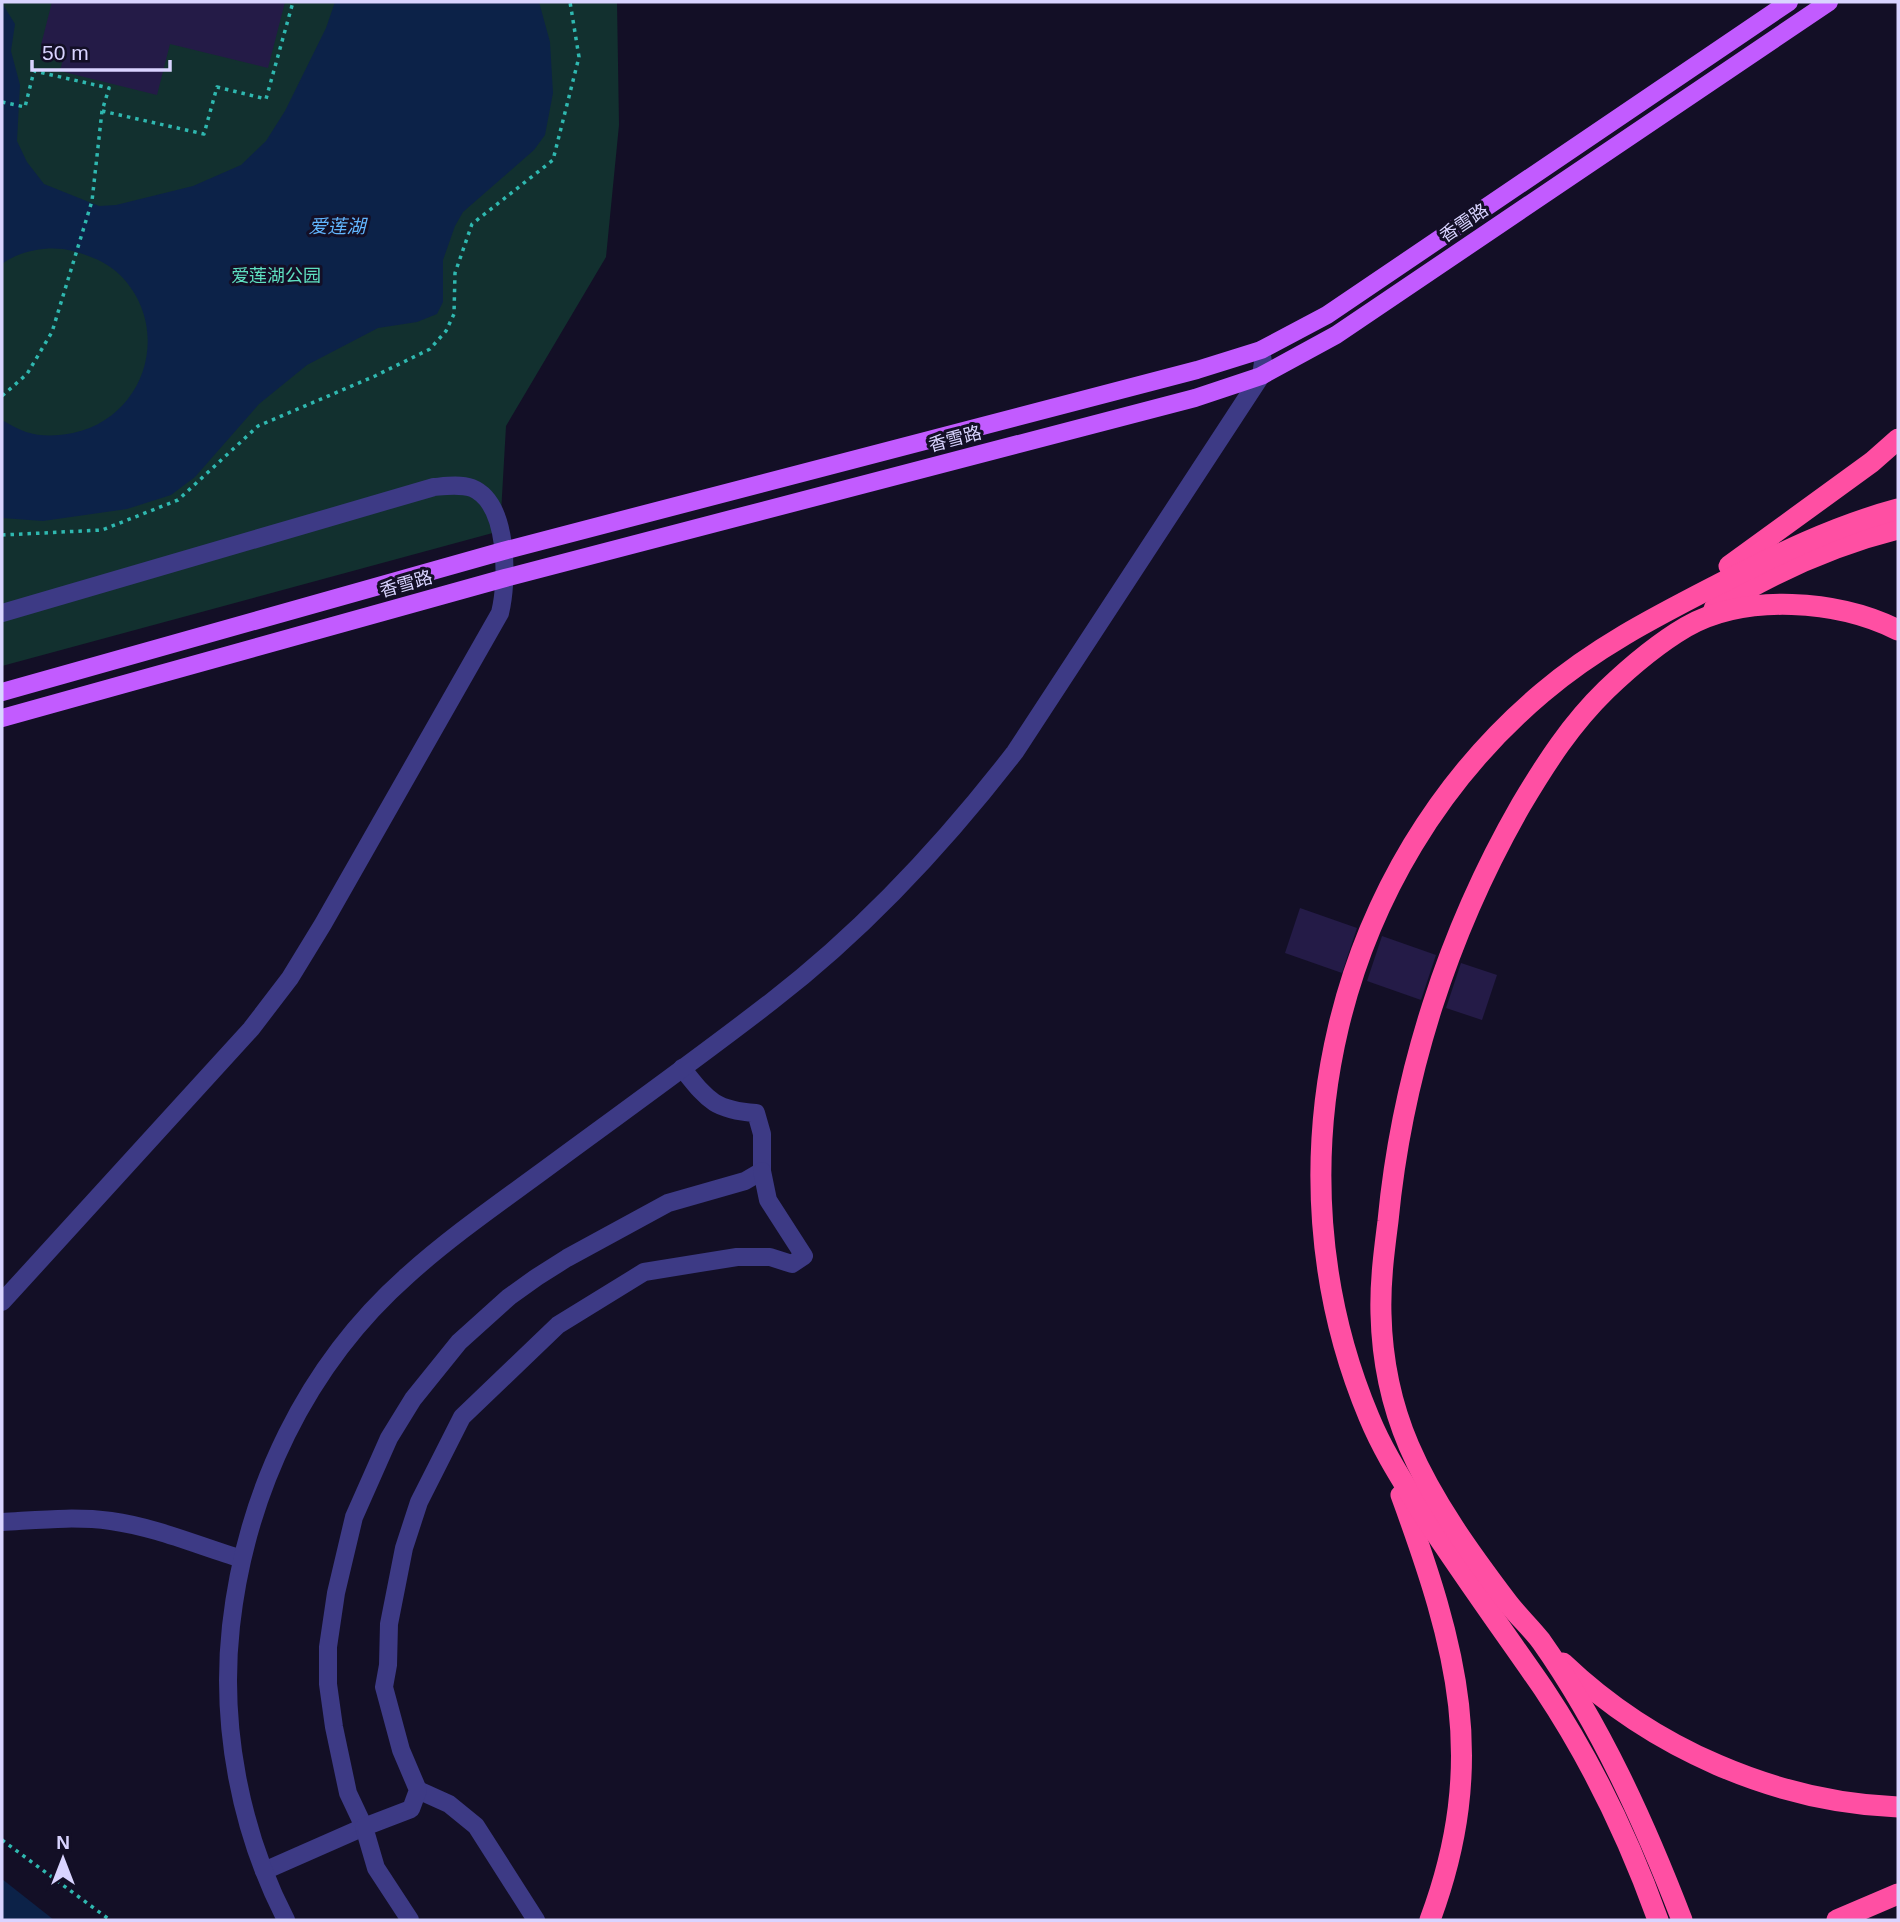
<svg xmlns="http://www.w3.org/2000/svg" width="1900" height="1922" viewBox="0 0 1900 1922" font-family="Arial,'Noto Sans SC',sans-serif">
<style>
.green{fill:#12302f}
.water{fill:#0c2248}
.building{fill:#241b47}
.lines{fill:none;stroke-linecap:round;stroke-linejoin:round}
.path{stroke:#2fb8b0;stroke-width:3.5;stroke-dasharray:3.5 5;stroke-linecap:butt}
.minor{stroke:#3d3a85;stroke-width:18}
.major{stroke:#c25bff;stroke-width:18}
.highway{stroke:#ff4fa3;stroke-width:21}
.labels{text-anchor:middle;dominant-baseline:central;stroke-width:6;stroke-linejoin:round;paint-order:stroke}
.street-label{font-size:18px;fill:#d9d4ff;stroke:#130f26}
.park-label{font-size:18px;fill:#5fe0c0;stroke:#130f26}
.water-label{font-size:19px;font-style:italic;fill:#62b6ff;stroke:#130f26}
</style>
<rect width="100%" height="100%" fill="#130f26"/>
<path class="green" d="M2,2h615l2,123 -13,132 -100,169 -6,105 -498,135z"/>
<g class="water">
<path d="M335,2h204l11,40 3,51 -8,42 -11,15 -71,62 -8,14 -12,34v42l-6,12 -20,8 -39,6 -71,37 -48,39 -64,73 -24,18 -44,14 -84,12 -41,-3v-98c7,4 16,9 24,12 15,5 32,4 47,1 73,-15 100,-105 47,-158 -13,-13 -30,-19 -47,-24 -22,-6 -53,-1 -71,13v-261l13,21 -4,27 9,34 -3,56 10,21 17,22 55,22 17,-1 77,-19 48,-21 25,-24 19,-30 41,-83z"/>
<path d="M2,1879l52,41h-52z"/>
</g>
<g class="building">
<path d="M52,2h233l-17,66 -98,-24 -13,51 -97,-24 5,-20 -24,-6z"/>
<path d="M1300,908l57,20 -15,45 -57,-20z"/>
<path d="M1382,936l54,19 -15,45 -54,-19z"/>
<path d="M1461,963l36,12 -15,45 -36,-12z"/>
</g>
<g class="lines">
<g class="path">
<path d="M2,102l23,5 9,-36 75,17 -7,23 -10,90 -40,131 -25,42 -25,22"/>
<path d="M102,111l102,23 13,-47 49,12 27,-97"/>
<path d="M2,535l100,-5 76,-30 80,-74 117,-50 55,-27 16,-18 8,-17 1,-41 17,-49 81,-64 26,-103 -9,-55"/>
<path d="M2,1840l108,80"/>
</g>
<g class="minor">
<path d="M2,613l432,-126c12,-1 26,-3 38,1 37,15 36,93 28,125l-177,311 -33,54 -39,51 -249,273"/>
<path d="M2,1522c36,-2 72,-6 109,-1 44,6 88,25 131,38"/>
<path d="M418,1790l31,14 27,22 60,94"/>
<path d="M264,1871l100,-44 -16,-34 -14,-66 -6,-43v-37l8,-54 18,-76 35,-79 24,-39 46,-57 50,-45 28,-20 30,-19 101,-55 77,-22 17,-10v-37l-6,-21c-43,-3 -49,-14 -74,-45"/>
<path d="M286,1920c-46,-89 -66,-195 -55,-294 15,-134 75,-261 177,-351 41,-37 87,-69 132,-102 77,-57 156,-113 232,-172 92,-71 172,-157 243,-249l246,-376 2,-14 -2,-12"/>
<path d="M410,1920l-34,-52 -12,-41 47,-18 7,-19 -17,-40 -17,-63 4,-22 1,-41 15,-76 15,-46 43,-85 96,-92 86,-53 93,-15h33l22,7 12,-8 -36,-56 -6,-29"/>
</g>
<g class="major">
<path d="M2,692l501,-141 694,-181 64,-20 66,-35 462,-313"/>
<path d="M2,718l503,-140 690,-180 66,-22 75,-41 493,-333"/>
</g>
<g class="highway">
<path d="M1729,566l143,-104 26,-23"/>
<path d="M1714,609c56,-35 120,-64 184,-80"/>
<path d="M1401,1495c56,153 88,266 29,425"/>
<path d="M1563,1663c89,85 212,139 335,144"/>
<path d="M1658,1920c-29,-81 -67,-160 -115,-232 -41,-59 -83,-117 -122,-177 -19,-31 -38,-60 -52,-94 -105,-250 -34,-549 173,-724 54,-46 113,-76 175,-108 59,-30 117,-59 181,-76"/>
<path d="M1682,1920c-37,-96 -81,-194 -141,-279 -10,-13 -23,-25 -33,-38 -37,-49 -75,-101 -99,-157 -18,-42 -27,-88 -28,-132 -1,-31 3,-62 7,-93 14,-146 60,-289 133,-416 25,-42 50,-81 85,-115 24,-23 51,-46 80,-63 60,-34 152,-27 212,3"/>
<path d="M1837,1920l61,-26"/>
</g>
</g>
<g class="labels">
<g class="street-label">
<text transform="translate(1464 223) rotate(-34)">香雪路</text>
<text transform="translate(955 439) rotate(-15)">香雪路</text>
<text transform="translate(406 584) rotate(-16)">香雪路</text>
</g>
<g class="park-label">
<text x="276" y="276">爱莲湖公园</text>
</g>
<g class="water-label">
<text x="337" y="226">爱莲湖</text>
</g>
</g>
<rect width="1900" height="1922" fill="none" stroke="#d9d4ff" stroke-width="7"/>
<g transform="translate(63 1859)" stroke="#130f26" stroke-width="5" paint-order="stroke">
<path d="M0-5L12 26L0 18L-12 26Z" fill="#d9d4ff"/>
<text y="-10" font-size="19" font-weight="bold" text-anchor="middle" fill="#d9d4ff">N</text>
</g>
<path d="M32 60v10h138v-10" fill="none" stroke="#d9d4ff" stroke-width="3.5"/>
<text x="42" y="60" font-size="21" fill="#d9d4ff" stroke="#130f26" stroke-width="5" paint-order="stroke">50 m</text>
</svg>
